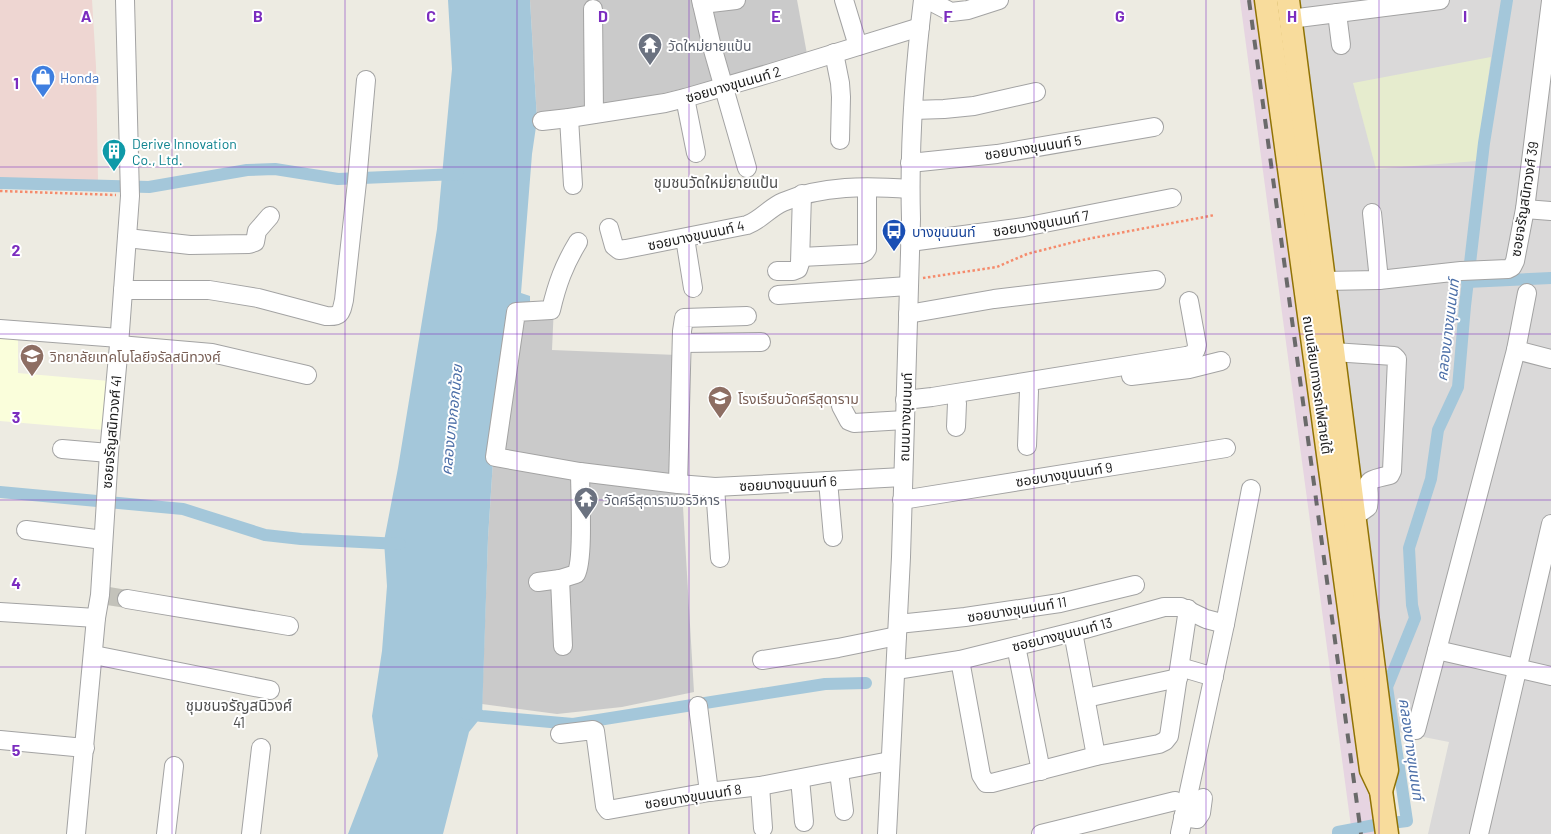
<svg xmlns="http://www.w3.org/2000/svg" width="1551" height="834" viewBox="0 0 1551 834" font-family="Barlow,'Noto Sans Thai',sans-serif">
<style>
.residential{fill:#dad9d9}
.commercial{fill:#eed6d2}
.industrial{fill:#e6d4e1}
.education{fill:#fafedb}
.religious{fill:#cacaca}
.farmland{fill:#e6ecce}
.water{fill:#a4c7da}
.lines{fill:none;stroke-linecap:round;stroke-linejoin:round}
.canal{stroke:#a4c7da;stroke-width:12}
.minor-tunnel{stroke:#c3c2ba;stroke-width:18;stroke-dasharray:18 9;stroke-linecap:butt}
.minor-casing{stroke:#a3a3a3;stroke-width:20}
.major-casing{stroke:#907305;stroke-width:25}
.path{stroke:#f58b6c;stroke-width:2.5;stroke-dasharray:2.5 2.5;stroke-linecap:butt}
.minor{stroke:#fff;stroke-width:18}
.major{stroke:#f8dc9c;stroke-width:22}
.rail{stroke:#6a6a6a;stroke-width:4;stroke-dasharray:10 10;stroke-linecap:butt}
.grid{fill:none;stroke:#7b2cbf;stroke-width:1;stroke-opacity:0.55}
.labels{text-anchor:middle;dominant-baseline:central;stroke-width:4;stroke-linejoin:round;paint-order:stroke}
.worship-label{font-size:14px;fill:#5b616d;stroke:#fff;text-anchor:start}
.shop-label{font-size:14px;fill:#366cbe;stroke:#fff;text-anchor:start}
.street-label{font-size:14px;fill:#1c1c1c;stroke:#fff}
.culture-label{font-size:14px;fill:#0d838f;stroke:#fff;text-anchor:start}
.transit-label{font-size:14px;fill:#164399;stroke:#fff;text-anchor:start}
.education-label{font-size:14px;fill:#785e54;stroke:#fff;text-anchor:start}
.neighbourhood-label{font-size:15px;fill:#4f4f4f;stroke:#fff}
.water-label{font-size:15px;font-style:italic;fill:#4c6fa8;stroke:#fff}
.grid-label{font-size:16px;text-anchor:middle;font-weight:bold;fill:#7b2cbf;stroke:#fff;stroke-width:4;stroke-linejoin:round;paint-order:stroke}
</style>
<rect width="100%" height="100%" fill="#edebe2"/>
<path class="residential" d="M1292,0h259v834h-123l21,-92 -61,-12z"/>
<path class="commercial" d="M0,0h92l4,66 2,114h-98z"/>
<path class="industrial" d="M1240,0h20l118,834h-26z"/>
<path class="education" d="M0,332l18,4v37l91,8 -5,49 -104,-9z"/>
<g class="religious">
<path d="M530,0h267l10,54 -80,24 -76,18 -114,24z"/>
<path d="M554,305l-2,45 125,5 5,135 12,202 -72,15 -65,7 -75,-10 6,-166 5,-77 21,-154z"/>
</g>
<path class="farmland" d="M1491,57l-14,104 -101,8 -23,-86z"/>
<path class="water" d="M448,0h82l7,120 -5,34 -11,139 9,3v11h-16l-21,154 -5,77 -6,178 -13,16 -26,102h-95l30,-78 -6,-40 10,-65 5,-65 -3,-45 14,-73 39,-239 15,-160z"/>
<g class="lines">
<g class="canal">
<path d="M0,183l149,4 98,-17 28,-1 63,10 120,-5"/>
<path d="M1467,282l84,-4"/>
<path d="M0,492l183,17 82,26 36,4 99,5"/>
<path d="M465,713l17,3 91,8 252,-40 41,-1"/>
<path d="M1338,834v-2l37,-7 32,-4 -20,-134 28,-69 -3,-13 -3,-57 22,-69 7,-49 20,-43 7,-81 19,-163 23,-143"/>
</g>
<path class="minor-tunnel" d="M108,596l19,3"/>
<defs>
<g id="minor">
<path d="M701,0l10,43 36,125"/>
<path d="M844,0l14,46"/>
<path d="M928,0l23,12 17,-2 31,-10"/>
<path d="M702,4l34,-4"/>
<path d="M593,9l1,105"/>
<path d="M1337,13l4,32"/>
<path d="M1290,19l150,-19"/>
<path d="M834,53l6,30 1,14 -1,43"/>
<path d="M685,98l11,55"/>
<path d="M913,110l31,-1 30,-3 62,-14"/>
<path d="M569,118l4,67"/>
<path d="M542,121l27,-3 96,-15 20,-5 86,-25 149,-46"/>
<path d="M910,163l87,-9 157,-27"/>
<path d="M1525,209l26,2"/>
<path d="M1372,213l7,67"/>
<path d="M609,228l5,18 5,4 7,-1 121,-24c14,-5 22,-17 36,-23 39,-17 85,-16 127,-13"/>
<path d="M127,238l63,7 59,-1 6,-2 2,-11 13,-15"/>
<path d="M685,238l8,50"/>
<path d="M578,242c-14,23 -21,42 -27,68l-35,2 -21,145 85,15 98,12 37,3 188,-10"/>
<path d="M910,242l114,-15 148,-29"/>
<path d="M801,257l60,-3 4,-2 2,-3v-61"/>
<path d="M777,271h16l5,-2 2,-6 2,-69"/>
<path d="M1324,281l55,-1 82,-9 47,-2 4,-2 3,-6 10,-52 26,-208"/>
<path d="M123,290h86l49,8 68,18c15,1 15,-3 18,-16l13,-118 9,-102"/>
<path d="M778,295l130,-9"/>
<path d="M908,314l86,-15 162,-19"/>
<path d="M0,329l119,9"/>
<path d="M682,343l79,-1"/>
<path d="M119,345l93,8 95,22"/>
<path d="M1516,350l35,9"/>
<path d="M1333,352l61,4 3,3 -5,112 -2,4c-32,7 -18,6 -22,32l-7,5h-7"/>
<path d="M1131,376l58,-7 32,-8"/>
<path d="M905,400l27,-3 254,-41c7,-2 10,-3 11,-11l-8,-44"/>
<path d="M841,406l8,15 5,2 51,-3"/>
<path d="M956,427l1,-24"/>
<path d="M1027,446l2,-55"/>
<path d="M62,449l47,4"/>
<path d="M828,481l5,56"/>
<path d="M678,484l4,-153 2,-13 63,-2"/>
<path d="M715,487l5,71"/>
<path d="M902,500l324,-52"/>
<path d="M26,530l77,10"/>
<path d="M560,579l3,67"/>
<path d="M538,582l22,-3 16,-5c8,-14 4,-82 4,-102"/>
<path d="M127,599l162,27"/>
<path d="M0,612l96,6"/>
<path d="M898,624l67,-7 95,-14 75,-18"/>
<path d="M1073,632l23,124"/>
<path d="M1016,646l25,125"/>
<path d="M1437,650l114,26"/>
<path d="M94,655l176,35"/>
<path d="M762,660l76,-12 59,-12"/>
<path d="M960,660l21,115 5,8h6l104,-27 63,-12 6,-3 4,-5 19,-127"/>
<path d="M1180,667l34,10"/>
<path d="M896,670l64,-10 125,-31 79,-22h17l25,12 19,5"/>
<path d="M1086,698l92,-20"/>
<path d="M698,706l11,86"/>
<path d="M1416,730l100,-380 11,-57"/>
<path d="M560,734l33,-4 2,1 10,75 3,4 101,-18 51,-6 130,-25"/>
<path d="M0,740l85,8"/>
<path d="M839,772l5,39"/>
<path d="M800,779l4,43"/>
<path d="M760,786l3,42"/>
<path d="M1183,817l14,2 4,-6 2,-15"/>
<path d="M1180,833l45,-209 26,-135"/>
<path d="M76,834l20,-216 4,-23 9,-142 10,-108 11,-149 -5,-196"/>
<path d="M166,834l8,-68"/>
<path d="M251,834l10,-86"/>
<path d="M887,834l14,-277 10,-338c-2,-73 3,-146 12,-219"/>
<path d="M1041,834l134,-33"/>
<path d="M1479,834l72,-310"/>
</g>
<g id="major">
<path d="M1266,0l105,770 10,21 6,43"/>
<path d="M1288,0l99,770 -6,21"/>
</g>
</defs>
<use href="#minor" class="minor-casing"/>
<use href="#major" class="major-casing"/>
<g class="path">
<path d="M0,191l116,4"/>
<path d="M923,278l74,-11 30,-13 55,-14 133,-25"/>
</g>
<use href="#minor" class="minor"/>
<use href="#major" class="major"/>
<path class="rail" d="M1249,0l112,834"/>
</g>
<path class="grid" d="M172,0v834M345,0v834M517,0v834M689,0v834M862,0v834M1034,0v834M1206,0v834M1379,0v834M0,167h1551M0,334h1551M0,500h1551M0,667h1551"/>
<defs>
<symbol id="temple-pin" viewBox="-11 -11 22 30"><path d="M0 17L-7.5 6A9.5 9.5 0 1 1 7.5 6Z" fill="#6b7280" stroke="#fff"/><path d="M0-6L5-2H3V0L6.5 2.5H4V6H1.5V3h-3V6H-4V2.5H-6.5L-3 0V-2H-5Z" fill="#fff"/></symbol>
<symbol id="shop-pin" viewBox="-11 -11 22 30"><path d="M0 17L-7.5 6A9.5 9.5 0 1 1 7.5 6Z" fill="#3f7fe0" stroke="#fff"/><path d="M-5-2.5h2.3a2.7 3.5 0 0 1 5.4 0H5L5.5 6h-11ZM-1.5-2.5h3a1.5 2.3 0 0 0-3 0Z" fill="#fff"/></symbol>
<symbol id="building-pin" viewBox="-11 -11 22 30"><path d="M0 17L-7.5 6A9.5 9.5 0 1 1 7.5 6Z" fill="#0f9aa8" stroke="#fff"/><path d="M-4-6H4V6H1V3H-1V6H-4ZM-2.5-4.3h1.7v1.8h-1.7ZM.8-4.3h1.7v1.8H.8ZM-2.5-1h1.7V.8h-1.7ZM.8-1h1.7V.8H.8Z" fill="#fff"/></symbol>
<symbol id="bus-pin" viewBox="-11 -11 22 30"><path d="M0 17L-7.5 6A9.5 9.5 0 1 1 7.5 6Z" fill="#1a4fb4" stroke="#fff"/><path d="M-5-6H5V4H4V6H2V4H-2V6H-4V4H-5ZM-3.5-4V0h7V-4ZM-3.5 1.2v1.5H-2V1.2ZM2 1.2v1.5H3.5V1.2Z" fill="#fff"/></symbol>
<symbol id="school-pin" viewBox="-11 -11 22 30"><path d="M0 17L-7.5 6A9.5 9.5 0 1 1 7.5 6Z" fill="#8d6e63" stroke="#fff"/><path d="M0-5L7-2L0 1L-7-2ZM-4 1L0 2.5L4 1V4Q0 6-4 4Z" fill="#fff"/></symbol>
</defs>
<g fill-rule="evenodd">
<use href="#temple-pin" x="636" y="31" width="28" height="38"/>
<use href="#shop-pin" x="29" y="63" width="28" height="38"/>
<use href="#building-pin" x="100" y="137" width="28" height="38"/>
<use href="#bus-pin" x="880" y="217" width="28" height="38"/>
<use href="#school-pin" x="18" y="342" width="28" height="38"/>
<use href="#school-pin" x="706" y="384" width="28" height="38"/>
<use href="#temple-pin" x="572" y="485" width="28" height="38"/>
</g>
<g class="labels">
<g class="worship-label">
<text x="668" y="45">วัดใหม่ยายแป้น</text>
<text x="604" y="499">วัดศรีสุดารามวรวิหาร</text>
</g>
<g class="shop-label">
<text x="60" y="77">Honda</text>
</g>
<g class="street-label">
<text transform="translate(733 84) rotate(-16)">ซอยบางขุนนนท์ 2</text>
<text transform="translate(1033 147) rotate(-9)">ซอยบางขุนนนท์ 5</text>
<text transform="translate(1524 199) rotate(-81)">ซอยจรัญสนิทวงศ์ 39</text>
<text transform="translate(1041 223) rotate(-10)">ซอยบางขุนนนท์ 7</text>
<text transform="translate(696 235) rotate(-12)">ซอยบางขุนนนท์ 4</text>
<text transform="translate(1318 385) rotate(82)">ถนนเลียบทางรถไฟสายใต้</text>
<text transform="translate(905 417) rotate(-88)">ถนนบางขุนนนท์</text>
<text transform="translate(111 432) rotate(-85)">ซอยจรัญสนิทวงศ์ 41</text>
<text transform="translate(1064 474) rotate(-9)">ซอยบางขุนนนท์ 9</text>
<text transform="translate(788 483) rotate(-3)">ซอยบางขุนนนท์ 6</text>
<text transform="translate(1017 609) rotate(-9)">ซอยบางขุนนนท์ 11</text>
<text transform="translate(1062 634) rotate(-14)">ซอยบางขุนนนท์ 13</text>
<text transform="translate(693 796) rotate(-9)">ซอยบางขุนนนท์ 8</text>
</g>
<g class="culture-label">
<text x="132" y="143">Derive Innovation<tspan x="132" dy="16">Co., Ltd.</tspan></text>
</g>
<g class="transit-label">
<text x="912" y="231">บางขุนนนท์</text>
</g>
<g class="education-label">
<text x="50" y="356">วิทยาลัยเทคโนโลยีจรัลสนิทวงศ์</text>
<text x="738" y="398">โรงเรียนวัดศรีสุดาราม</text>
</g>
<g class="neighbourhood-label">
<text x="716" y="182">ชุมชนวัดใหม่ยายแป้น</text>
<text x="239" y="705">ชุมชนจรัญสนิวงศ์<tspan x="239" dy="17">41</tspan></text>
</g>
<g class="water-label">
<text transform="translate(1447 330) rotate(-83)">คลองบางขุนนนท์</text>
<text transform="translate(451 420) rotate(-84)">คลองบางกอกน้อย</text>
<text transform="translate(1412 749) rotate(82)">คลองบางขุนนนท์</text>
</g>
</g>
<g class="grid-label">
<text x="86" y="22">A</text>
<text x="258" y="22">B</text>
<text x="431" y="22">C</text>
<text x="603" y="22">D</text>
<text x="776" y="22">E</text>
<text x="948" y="22">F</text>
<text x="1120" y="22">G</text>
<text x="1292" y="22">H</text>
<text x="1465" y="22">I</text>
<text x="16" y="89">1</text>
<text x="16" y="256">2</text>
<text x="16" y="423">3</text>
<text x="16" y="589">4</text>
<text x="16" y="756">5</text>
</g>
</svg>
